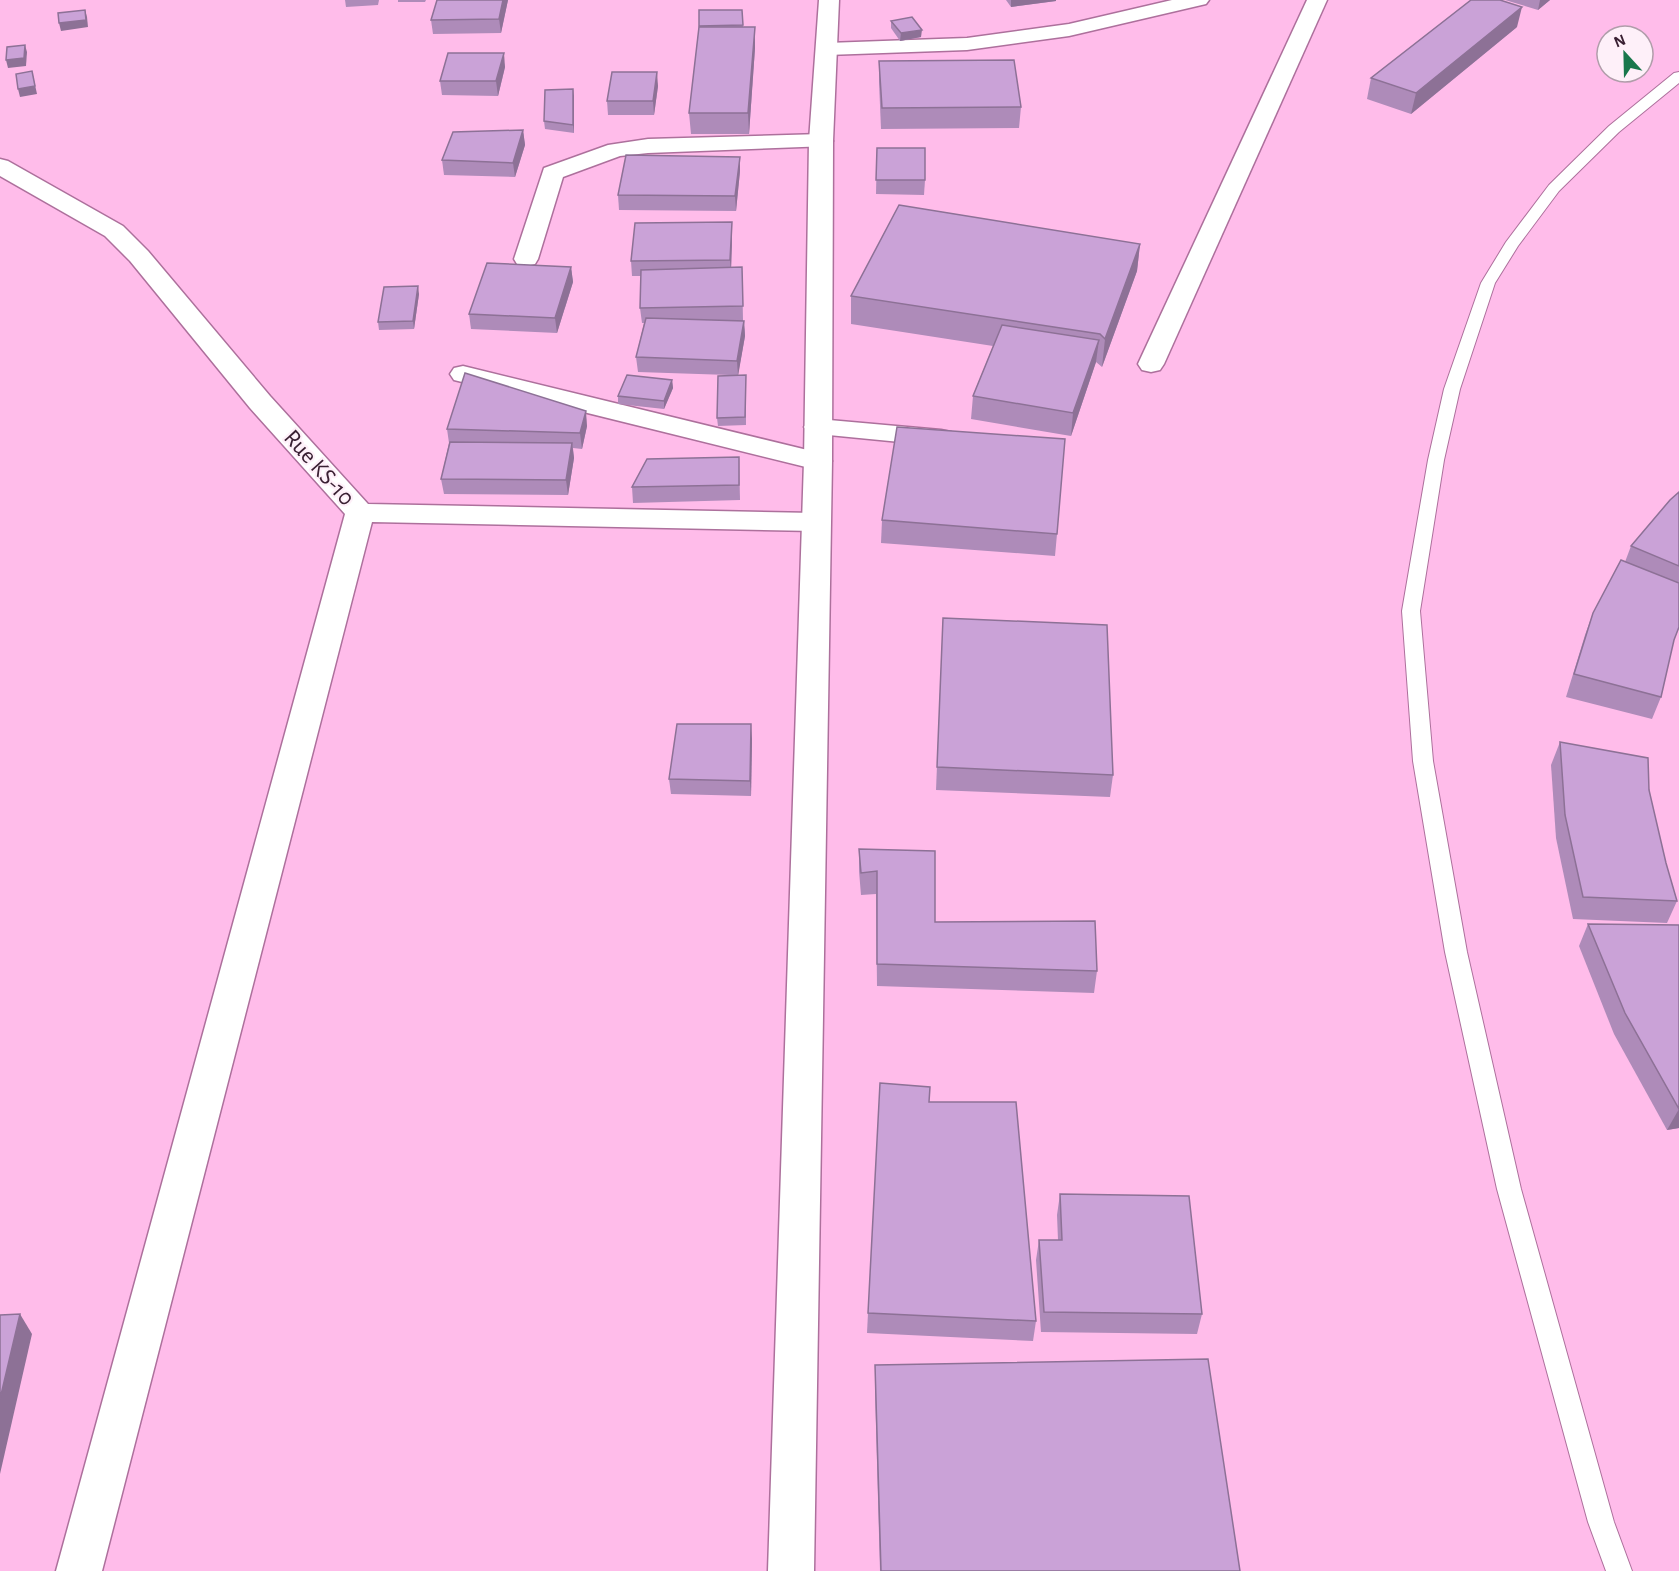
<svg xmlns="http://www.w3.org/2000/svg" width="1679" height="1571" viewBox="0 0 1679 1571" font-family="'Alegreya Sans',sans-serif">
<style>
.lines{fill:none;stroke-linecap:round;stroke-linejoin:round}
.service-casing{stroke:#ad709c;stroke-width:2}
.minor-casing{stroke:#ad709c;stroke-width:3}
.tertiary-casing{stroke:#ad709c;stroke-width:3}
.service{fill:#fff;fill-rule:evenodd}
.minor{fill:#fff;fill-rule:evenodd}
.tertiary{fill:#fff;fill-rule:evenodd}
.wall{fill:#ae8bb9}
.shaded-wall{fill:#8d7196}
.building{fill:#caa2d7;stroke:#8d7196;stroke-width:1.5}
.labels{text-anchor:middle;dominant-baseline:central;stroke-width:4.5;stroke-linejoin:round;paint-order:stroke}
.street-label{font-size:24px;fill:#3a2033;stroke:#fef0f9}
</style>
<rect width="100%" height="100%" fill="#ffbcea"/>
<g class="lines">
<defs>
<path id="service" d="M1679,72v11l-60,49 -60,59 -41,55 -23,37 -35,106 -16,71 -24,151 13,150 34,191 54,237 93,333 18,49h-26l-18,-49 -91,-333 -52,-237 -32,-191 -11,-150 26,-151 16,-71 37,-106 25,-41 43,-57 60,-59 65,-53z"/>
<g id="minor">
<path d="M1172,0h37l-3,4 -137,32 -102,14 -140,5 -8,-1 -3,-5 3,-5 8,-1 140,-5 102,-14z"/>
<path d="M1307,0h20l-163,364 -4,6 -9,2 -9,-2 -4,-6z"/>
<path d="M821,134l8,2 4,5 -4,5 -181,7 -28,3 -57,21 -25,82 -3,5 -9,2 -9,-2 -3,-5 30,-91 64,-23 40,-6z"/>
<path d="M0,159l8,2 115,65 25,25 122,145 98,108 447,9 10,2 4,7 -4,7 -10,2 -443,-9 -270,1049h-46l289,-1057 -95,-106 -120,-147 -25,-25 -105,-60z"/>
<path d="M463,366l365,89 4,6 -4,6 -10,3 -364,-90 -4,-6 4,-6z"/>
<path d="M818,419l123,11 10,2 4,6 -4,6 -10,2 -133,-13 -4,-6 4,-6z"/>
</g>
<path id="tertiary" d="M819,0h20l-6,141 -1,320 -18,1110h-46l36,-1110 5,-320z"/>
</defs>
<use href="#service" class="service-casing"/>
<use href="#minor" class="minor-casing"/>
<use href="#tertiary" class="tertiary-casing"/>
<use href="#service" class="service"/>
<use href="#minor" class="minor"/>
<use href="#tertiary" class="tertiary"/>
</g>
<g class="wall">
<path d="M345,0h34l-1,5 -32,2z"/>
<path d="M398,0h28l-1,2h-27z"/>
<path d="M437,0h71l-7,33 -68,1 -2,-14z"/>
<path d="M1006,0h50v1l-45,6z"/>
<path d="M1505,0h45l-12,10z"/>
<path d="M742,10l1,17 12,21 -6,86h-58l-2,-21 10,-87z"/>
<path d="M891,21l30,16 -21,4 -9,-13z"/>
<path d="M1517,27l-106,87 -44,-15 4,-21z"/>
<path d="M879,61l142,46 -2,21 -138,1 -2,-47z"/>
<path d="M505,67l-7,29 -56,-1 -2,-14z"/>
<path d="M658,86l-4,29h-46l-1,-14z"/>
<path d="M574,96v37l-29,-4 -1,-8z"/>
<path d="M523,130l2,15 -10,32 -71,-2 -2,-15z"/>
<path d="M877,148l48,32 -1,15 -48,-1z"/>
<path d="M740,171l-4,40 -117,-1 -1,-15z"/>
<path d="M732,237l-1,30h11l1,54h-8h9l1,15 -7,39h8v50l-28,1 -1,-8 12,-43 -91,-3 -2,-15 8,-34h-2l-2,-15 1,-32h-9l-1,-15z"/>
<path d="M1140,244l-3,27 -35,96 -6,-5 -25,74 -100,-17 2,-23 20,-50 -142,-22v-28z"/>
<path d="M571,267l2,15 -16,51 -86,-4 -2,-15z"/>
<path d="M419,294l-5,35 -35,1 -1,-8z"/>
<path d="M672,380l1,8 -9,21 -46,-5v-8z"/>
<path d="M587,426l-5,23 -9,-1 1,10 -6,37 -124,-1 -3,-15 8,-36 -2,-14z"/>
<path d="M739,457l1,43 -107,3 -1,-16z"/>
<path d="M1679,492v136l-5,12 -13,57 -9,22 -86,-22 19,-62 8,-22 32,-51 6,-16z"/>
<path d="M882,520l175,14 -2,22 -174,-13z"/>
<path d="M943,618l170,157 -3,22 -174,-7z"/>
<path d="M752,739l-1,57 -80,-2 -2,-15z"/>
<path d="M1560,742l106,121 11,38 -10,22 -94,-4 -17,-81 -5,-73z"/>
<path d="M859,849l76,73 162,49 -3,22 -217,-7 -1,-92 -15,1 -2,-24z"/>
<path d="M1588,924l91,1v203l-12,2 -53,-96 -35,-88z"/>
<path d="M929,1102l107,219 -3,20 -166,-8 1,-20z"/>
<path d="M1060,1194l142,120 -5,20 -156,-2 -5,-72 3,-20h19l-1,-25z"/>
<path d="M875,1365l365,206h-360l-5,-181z"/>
</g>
<g class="shaded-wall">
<path d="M503,0h5l-7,33 -2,-14z"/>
<path d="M1011,0h45v1l-45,6z"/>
<path d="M1540,0h10l-12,10z"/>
<path d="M1522,7l-5,20 -106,87 5,-21z"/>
<path d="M85,10l2,7 1,10 -27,4 -2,-8z"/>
<path d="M755,27v21l-6,86 -1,-21z"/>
<path d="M922,30l-1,7 -21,4 1,-8z"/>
<path d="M25,45l2,7 -1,14 -18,2 -2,-8z"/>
<path d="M504,53l1,14 -7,29 -2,-15z"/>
<path d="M32,71l5,23 -17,3 -2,-8z"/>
<path d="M657,72l1,14 -4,29 -1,-14z"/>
<path d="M573,89l1,7v37l-1,-8z"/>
<path d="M523,130l2,15 -10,32 -2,-14z"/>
<path d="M740,157v14l-4,40 -1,-15z"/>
<path d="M732,222v15l-1,37 -1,-14z"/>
<path d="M1140,244l-3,27 -35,96 3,-28z"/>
<path d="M571,267l2,15 -16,51 -2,-15z"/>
<path d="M418,286l1,8 -5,35 -1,-8z"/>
<path d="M744,321l1,15 -7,40 -1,-15z"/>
<path d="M1099,340l-3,22 -25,74 2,-23z"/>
<path d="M672,380l1,8 -9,21v-8z"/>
<path d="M586,411l1,15 -5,23 -2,-16z"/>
<path d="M572,443l2,15 -6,37 -2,-15z"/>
<path d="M751,724l1,15 -1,57 -1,-15z"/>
<path d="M1679,1109v19l-12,2z"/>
<path d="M20,1314l12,20 -32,140v-75z"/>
</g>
<g class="building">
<path d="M437,0h66l-4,19 -68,1z"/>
<path d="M1471,0h29l22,7 -106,86 -45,-15z"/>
<path d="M85,10l1,10 -27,3 -1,-10z"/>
<path d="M699,10h43l1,15 -44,1z"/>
<path d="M912,17l10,13 -21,3 -10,-12z"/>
<path d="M699,27h56l-7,86h-59z"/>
<path d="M25,45l-1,13 -18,2 1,-13z"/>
<path d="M448,53h56l-8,28h-56z"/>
<path d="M1014,60l7,47 -139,1 -3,-47z"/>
<path d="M32,71l3,15 -17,3 -2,-15z"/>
<path d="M612,72h45l-4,29h-46z"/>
<path d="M573,89v36l-29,-4 1,-31z"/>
<path d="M523,130l-10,33 -71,-3 11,-28z"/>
<path d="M877,148h48v32h-49z"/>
<path d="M626,155l114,2 -5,39 -117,-1z"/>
<path d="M899,205l241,39 -35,95 -5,-5 -249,-38z"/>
<path d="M732,222l-2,38 -99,1 4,-38z"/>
<path d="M487,263l84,4 -16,51 -86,-4z"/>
<path d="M742,267l1,39 -103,2 1,-38z"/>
<path d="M418,286l-5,35 -35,1 6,-35z"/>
<path d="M646,318l98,3 -7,40 -101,-4z"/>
<path d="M1002,325l97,15 -26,73 -100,-17z"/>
<path d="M465,373l121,38 -6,22 -133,-4z"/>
<path d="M627,375l45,5 -8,21 -46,-5z"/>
<path d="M746,375l-1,42 -28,1 1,-42z"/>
<path d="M897,427l168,12 -8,95 -175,-14z"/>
<path d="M450,442l122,1 -6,37 -125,-1z"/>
<path d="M739,457v28l-107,2 15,-28z"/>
<path d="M1679,492v74l-48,-20 39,-46z"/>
<path d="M1621,560l58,23v44l-5,13 -13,57 -87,-23 19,-61z"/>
<path d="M943,618l164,7 6,150 -176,-8z"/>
<path d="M677,724h74l-1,57 -81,-2z"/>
<path d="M1560,742l88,16 1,32 17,73 11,38 -94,-4 -18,-82z"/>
<path d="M859,849l76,2v71l160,-1 2,50 -220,-7v-93l-16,2z"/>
<path d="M1588,924l91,1v184l-54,-96z"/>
<path d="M880,1083l50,4 -1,15h87l20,219 -168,-8z"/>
<path d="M1060,1194l129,2 13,118 -158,-2 -5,-72h23z"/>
<path d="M20,1314l-20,85v-84z"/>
<path d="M1208,1359l32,212h-359l-6,-206z"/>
</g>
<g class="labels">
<g class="street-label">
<text transform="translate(319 468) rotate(48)">Rue KS-10</text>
</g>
</g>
<g transform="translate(1625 54) rotate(338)"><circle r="28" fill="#fef0f9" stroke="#b09daa" stroke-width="1.5"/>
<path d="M0-4.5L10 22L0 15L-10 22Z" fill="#19774c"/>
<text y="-9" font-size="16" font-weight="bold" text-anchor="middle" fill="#3a2033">N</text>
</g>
</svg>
